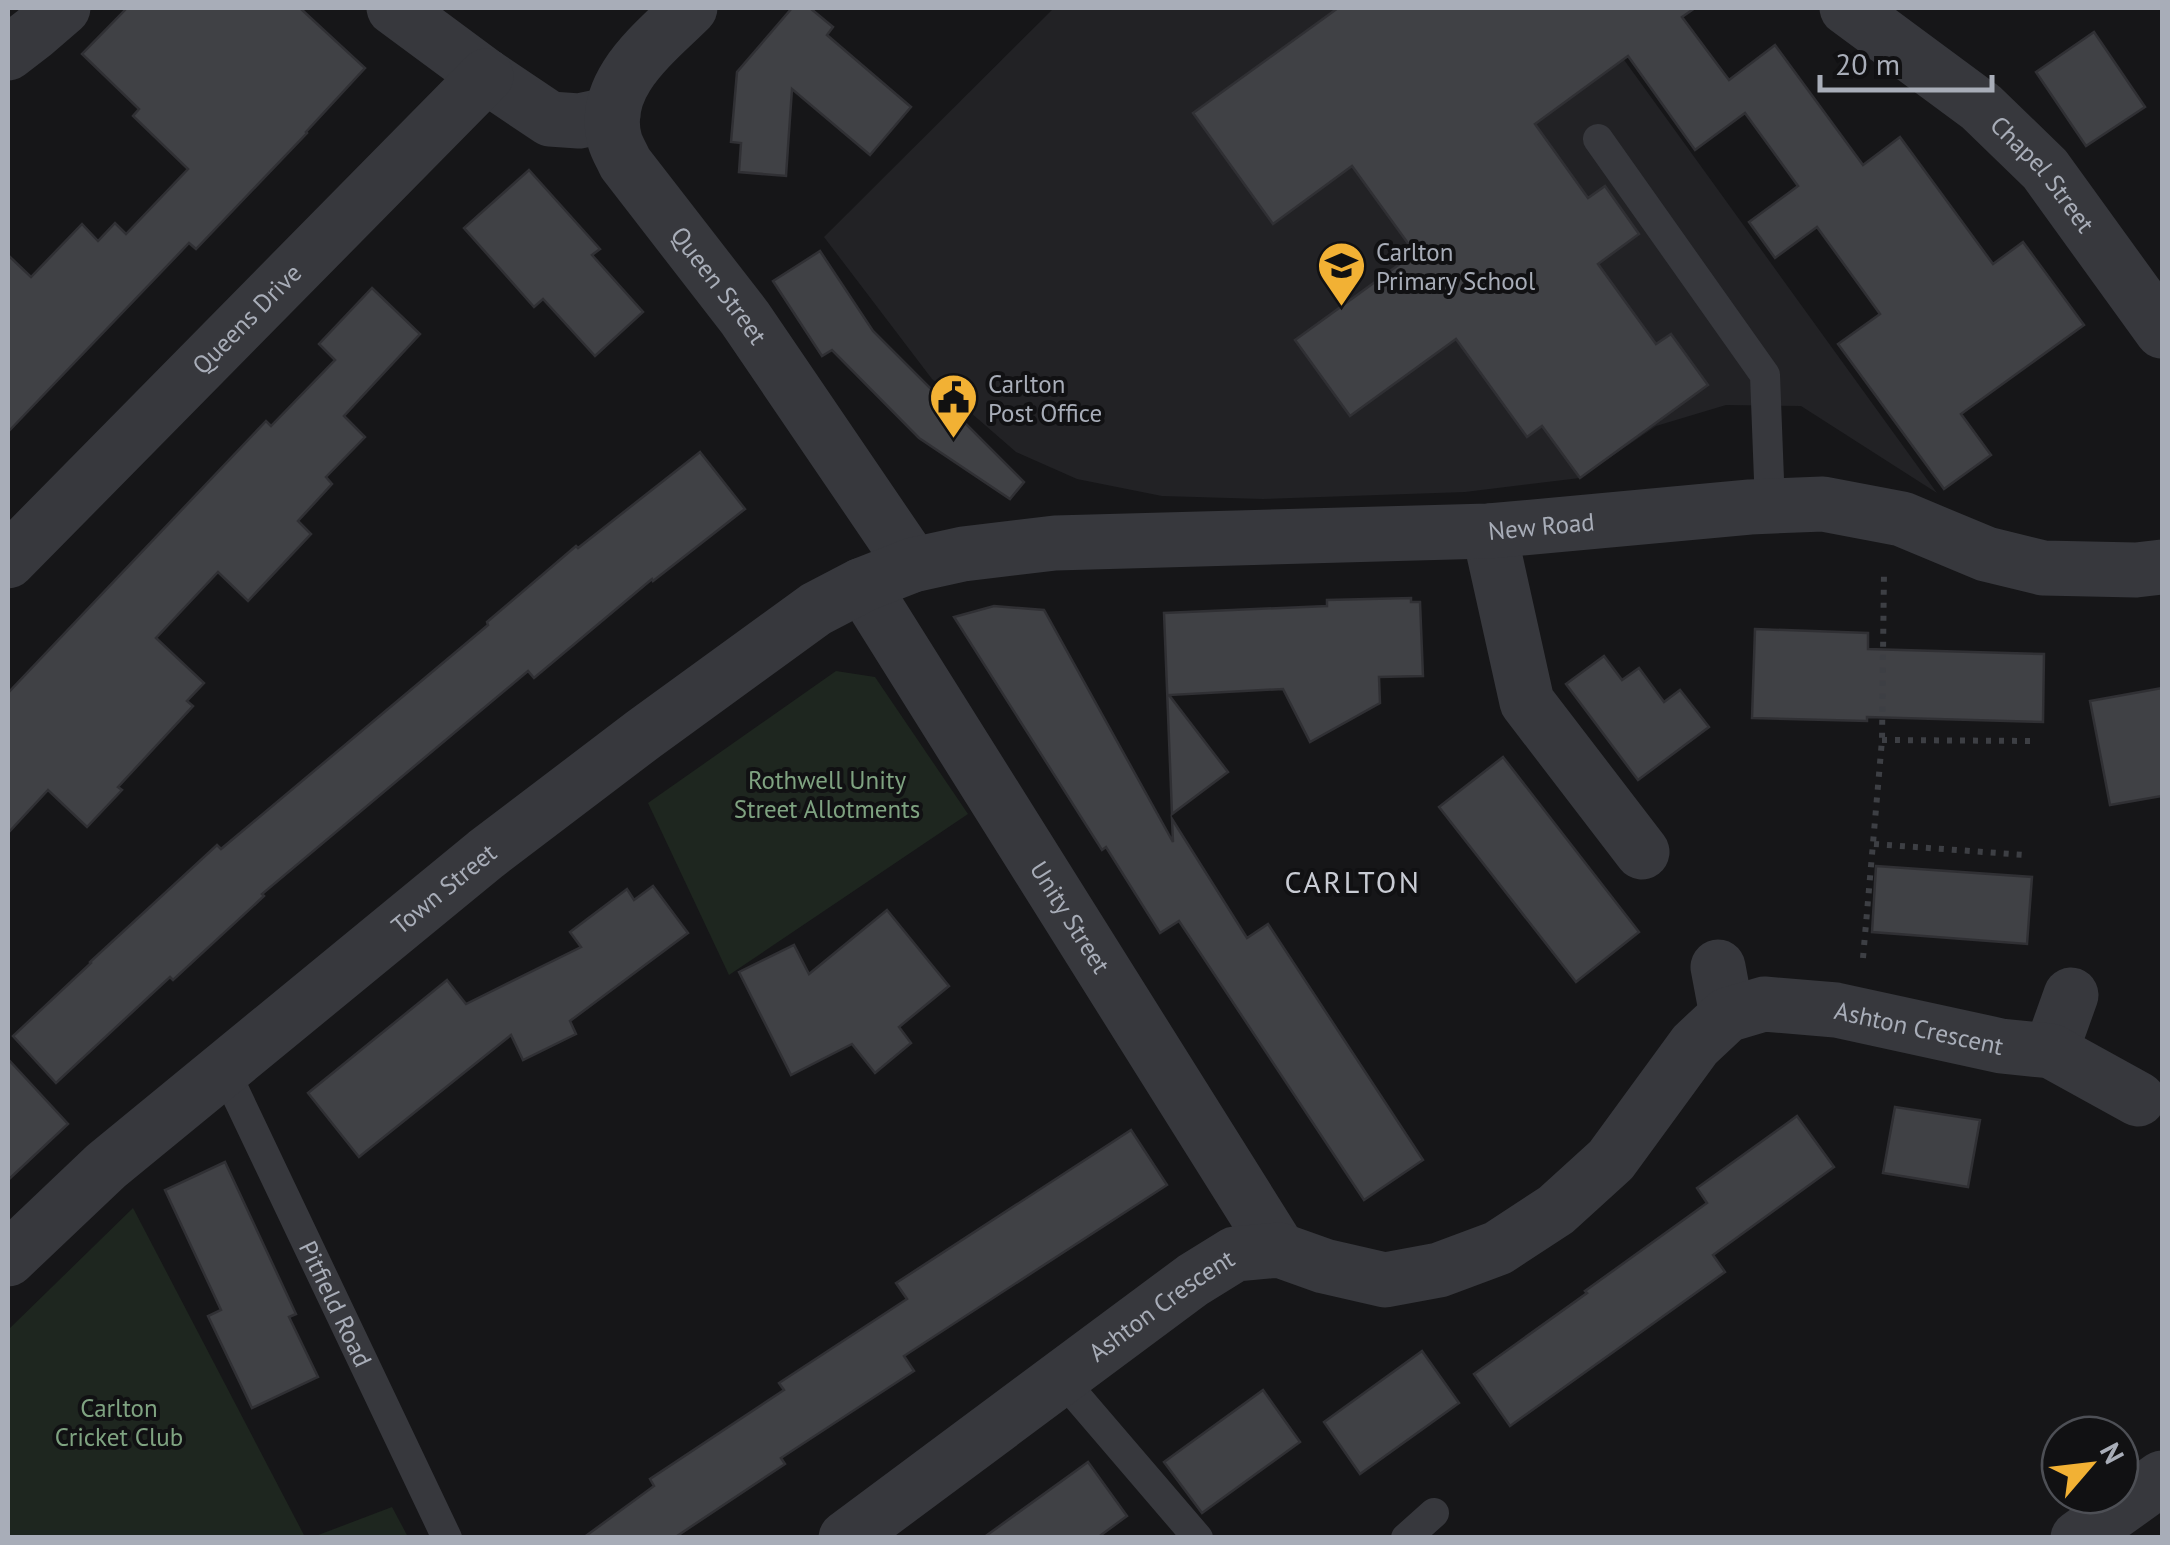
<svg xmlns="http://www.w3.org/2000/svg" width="2170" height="1545" viewBox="0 0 2170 1545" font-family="'PT Sans',sans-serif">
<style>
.built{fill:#222225}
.green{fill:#1e261f}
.building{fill:#404145;stroke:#303034;stroke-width:2.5}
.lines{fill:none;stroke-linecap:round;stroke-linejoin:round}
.path{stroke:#3d3f44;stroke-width:6;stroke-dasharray:5 8;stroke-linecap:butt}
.service{stroke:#37383d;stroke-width:30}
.minor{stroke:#37383d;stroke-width:55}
.tertiary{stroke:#37383d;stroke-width:55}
.labels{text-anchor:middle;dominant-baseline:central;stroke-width:8;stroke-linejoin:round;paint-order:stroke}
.street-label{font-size:25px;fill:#a8adb8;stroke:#111113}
.poi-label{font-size:25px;fill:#a8adb8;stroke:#111113;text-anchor:start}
.park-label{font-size:25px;fill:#7fa381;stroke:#111113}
.quarter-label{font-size:30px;letter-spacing:2.5px;fill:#c9ccd4;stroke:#111113}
</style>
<rect width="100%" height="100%" fill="#161618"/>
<path class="built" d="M1054,8h629l-61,49 315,436 -136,-87 -75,-1 -70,21 -76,52 -115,14 -202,7 -101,-3 -85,-17 -61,-27 -84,-73 -108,-142z"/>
<g class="green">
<path d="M836,671l39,6 93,137 -239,161 -81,-172z"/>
<path d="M133,1208l172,329h-297v-207z"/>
<path d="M392,1507l16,30h-95z"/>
</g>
<g class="building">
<path d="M127,8h173l65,60 -59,64 1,1 -111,116 -7,-6 -181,189v-177l23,22 51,-53 16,17 17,-18 11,11 62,-65 -55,-53 6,-7 -57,-55z"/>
<path d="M792,8h18l23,19 -6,8 84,72 -41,48 -78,-66 -6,87 -47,-4 2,-29 -10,-1 6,-70z"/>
<path d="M1338,8h357l-13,9 47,63 46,-35 88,120 37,-28 93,127 30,-22 61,83 -123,89 30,41 -47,34 -106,-145 42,-30 -63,-87 -42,31 -26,-36 49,-36 -53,-73 -50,37 -67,-94 -93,68 53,74 17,-12 34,48 -41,30 58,80 15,-10 37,51 -128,93 -38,-52 -15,11 -71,-98 -106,77 -55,-76 120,-87 -63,-87 -79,58 -80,-111z"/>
<path d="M2094,32l51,75 -59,39 -50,-74z"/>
<path d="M529,170l71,79 -8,6 51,57 -48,44 -52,-57 -9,8 -70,-79z"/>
<path d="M820,251l53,80 151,151 -14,17 -91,-61 -87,-88 -10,6 -49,-75z"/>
<path d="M372,288l48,46 -76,82 21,21 -39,40 6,7 -34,37 13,13 -63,67 -30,-29 -62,66 48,45 -17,18 6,5 -75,81 4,3 -35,37 -39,-37 -40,43v-140l258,-272 5,5 64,-66 -16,-16z"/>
<path d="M700,452l45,57 -92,72 -1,-2 -118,99 -6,-7 -266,223 2,2 -91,84 -3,-3 -114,106 -43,-47 78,-73 -1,-1 127,-117 4,4 267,-224 -1,-3 89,-76 2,2z"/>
<path d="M1411,598v4h9l3,74 -44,1 1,26 -70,39 -27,-53 -114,6 59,77 -56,42 -8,-201 163,-7v-6z"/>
<path d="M994,606l50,4 129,232 -1,-23 75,119 21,-14 155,236 -59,40 -185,-279 -19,12 -54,-86 -4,3 -148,-233z"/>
<path d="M1755,629l113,4v16l176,5 -1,68 -176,-5v4l-115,-3z"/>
<path d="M1604,656l18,24 17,-12 25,34 16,-12 29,37 -71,53 -72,-96z"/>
<path d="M2162,688v108l-52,9 -20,-104z"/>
<path d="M1503,757l136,175 -63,50 -137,-175z"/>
<path d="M1876,866l156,11 -5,67 -155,-12z"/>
<path d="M653,886l35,47 -118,88 6,13 -53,26 -12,-25 -152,122 -51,-64 139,-113 19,24 115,-57 -11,-15 57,-43 7,11z"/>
<path d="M887,910l62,76 -50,41 12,16 -36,30 -23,-29 -61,31 -52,-103 55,-27 15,29z"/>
<path d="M8,1059l60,65 -60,56z"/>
<path d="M1895,1107l85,13 -12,67 -85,-14z"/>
<path d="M1797,1116l37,51 -121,88 12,17 -215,154 -36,-52 113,-81 -2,-2 122,-88 -10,-15z"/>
<path d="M1131,1130l36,55 -263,171 10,15 -133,87 4,6 -111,74h-91l71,-52 -4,-7 134,-89 -5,-7 128,-84 -11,-16z"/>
<path d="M225,1162l71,152 -7,3 29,60 -66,31 -44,-92 13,-6 -56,-120z"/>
<path d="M1422,1351l37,52 -99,71 -36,-52z"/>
<path d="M1263,1390l37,52 -98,71 -38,-51z"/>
<path d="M1088,1462l39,54 -30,22h-114z"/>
</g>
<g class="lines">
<g class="path">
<path d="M1882,740l150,1"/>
<path d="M1874,844l151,11"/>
<path d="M1863,958l19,-218 2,-169"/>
</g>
<g class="service">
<path d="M1598,139l167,236 5,131"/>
<path id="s1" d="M224,1069l223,469"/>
<path d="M1060,1377l138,161"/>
<path d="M1406,1538l28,-25"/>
</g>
<g class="minor">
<path d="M394,8l92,68 64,43 29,2 34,-7"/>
<path d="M8,53l26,-20 29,-25"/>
<path d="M1489,531l38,171 115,150"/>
<path id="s2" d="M8,561l478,-485"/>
<path id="s3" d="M862,585l417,665"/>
<path d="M1718,967l9,48"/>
<path d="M2051,1051l20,-56"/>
<path id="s4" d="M846,1538l347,-258 42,-26 44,-4 45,16 61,14 54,-10 59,-22 58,-38 55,-50 84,-115 32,-30 37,-11 72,6 165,36 50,5 87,48"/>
<path d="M2078,1538l84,-60"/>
</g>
<g class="tertiary">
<path id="s5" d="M690,8c-35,35 -91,76 -75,133 2,7 7,15 10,22l120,155 168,247"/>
<path id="s6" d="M1847,8l134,99 64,62 117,162"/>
<path id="s7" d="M8,1259l98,-93 380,-312 158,-120 172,-125 46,-24 51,-20 50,-11 92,-11 434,-12 261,-24 73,-3 79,15 84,35 57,14 93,2 26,-3"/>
</g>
</g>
<defs>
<symbol id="school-pin" viewBox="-11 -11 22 30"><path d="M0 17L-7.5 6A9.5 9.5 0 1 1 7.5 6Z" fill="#f2b134" stroke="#111113"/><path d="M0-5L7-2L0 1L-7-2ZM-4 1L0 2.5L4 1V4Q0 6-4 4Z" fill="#111"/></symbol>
<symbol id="civic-pin" viewBox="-11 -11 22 30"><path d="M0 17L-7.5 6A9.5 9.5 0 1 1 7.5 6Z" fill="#f2b134" stroke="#111113"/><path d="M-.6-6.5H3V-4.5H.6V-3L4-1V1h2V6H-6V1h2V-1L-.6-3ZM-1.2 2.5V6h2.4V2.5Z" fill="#111"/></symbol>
</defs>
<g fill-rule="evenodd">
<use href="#school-pin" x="1314" y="238" width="55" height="75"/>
<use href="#civic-pin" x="926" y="370" width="55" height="75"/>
</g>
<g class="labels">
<g class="street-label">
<text stroke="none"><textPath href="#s6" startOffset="258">Chapel Street</textPath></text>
<text stroke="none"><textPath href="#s5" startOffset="340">Queen Street</textPath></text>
<text stroke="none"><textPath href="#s2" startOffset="340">Queens Drive</textPath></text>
<text stroke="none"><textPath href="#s7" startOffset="1775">New Road</textPath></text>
<text stroke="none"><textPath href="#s7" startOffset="572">Town Street</textPath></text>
<text stroke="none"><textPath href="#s3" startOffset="392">Unity Street</textPath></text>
<text stroke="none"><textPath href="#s4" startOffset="1280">Ashton Crescent</textPath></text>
<text stroke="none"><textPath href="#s1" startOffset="260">Pitfield Road</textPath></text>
<text stroke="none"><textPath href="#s4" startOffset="392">Ashton Crescent</textPath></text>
</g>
<g class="poi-label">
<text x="1376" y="252">Carlton<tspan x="1376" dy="29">Primary School</tspan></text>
<text x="988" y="384">Carlton<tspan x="988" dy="29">Post Office</tspan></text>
</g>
<g class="park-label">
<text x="827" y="780">Rothwell Unity<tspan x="827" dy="29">Street Allotments</tspan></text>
<text x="119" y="1408">Carlton<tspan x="119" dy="29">Cricket Club</tspan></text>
</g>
<g class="quarter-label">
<text x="1353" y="881">CARLTON</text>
</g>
</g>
<rect width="2170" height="1545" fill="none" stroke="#a8adb8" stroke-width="20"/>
<g transform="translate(2090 1465) rotate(62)"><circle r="48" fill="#111113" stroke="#4d4f55" stroke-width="2.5"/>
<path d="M0-8L18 38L0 25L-18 38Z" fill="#f2b134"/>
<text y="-15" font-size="28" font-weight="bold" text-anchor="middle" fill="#a8adb8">N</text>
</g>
<path d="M1820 75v15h172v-15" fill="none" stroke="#a8adb8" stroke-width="5"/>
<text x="1835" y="75" font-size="30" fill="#a8adb8" stroke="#111113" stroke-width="8" paint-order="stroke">20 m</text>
</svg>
